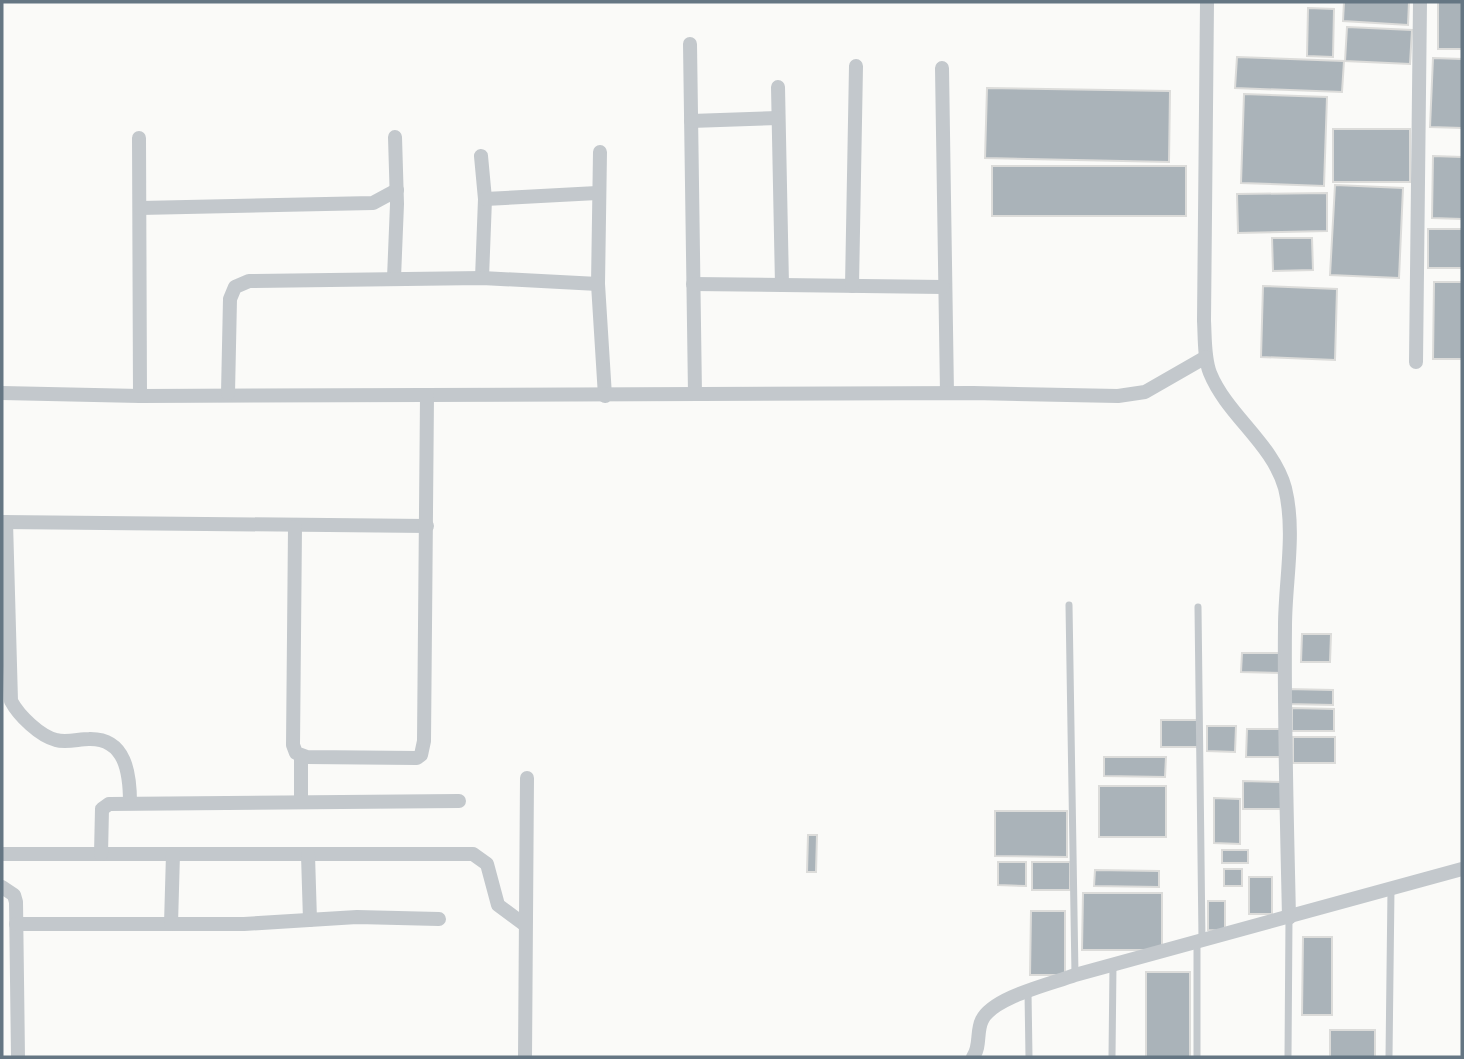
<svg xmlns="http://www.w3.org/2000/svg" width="1464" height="1059" viewBox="0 0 1464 1059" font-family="Cabin,sans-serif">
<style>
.building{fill:#aab3b9;stroke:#dcdcda;stroke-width:2}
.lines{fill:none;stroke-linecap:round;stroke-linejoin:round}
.lane{stroke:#c3c8cc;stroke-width:7}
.street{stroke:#c3c8cc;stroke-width:14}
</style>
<rect width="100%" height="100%" fill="#fafaf8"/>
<g class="building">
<path d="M1344,2h65l-1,23 -65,-4z"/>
<rect x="1438" y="2" width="24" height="47"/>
<path d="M1308,8l26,1 -1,48 -26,-1z"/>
<path d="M1347,27l65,3 -2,34 -65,-3z"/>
<path d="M1237,57l107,4 -2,31 -107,-4z"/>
<path d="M1433,58l29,1v69l-32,-1z"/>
<path d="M987,88l183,3 -1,71 -184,-4z"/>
<path d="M1244,94l83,3 -3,89 -83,-3z"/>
<rect x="1333" y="129" width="77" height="53"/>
<path d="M1433,156l29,1v62l-30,-1z"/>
<rect x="992" y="166" width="194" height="50"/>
<path d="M1335,185l68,3 -4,90 -69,-3z"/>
<path d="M1327,193v38l-89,2 -1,-39z"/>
<rect x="1428" y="229" width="34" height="39"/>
<path d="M1272,238h40l1,32 -40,1z"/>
<path d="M1434,282h28v77h-29z"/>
<path d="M1263,286l74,3 -2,71 -74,-3z"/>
<path d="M1302,634h29l-1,28h-29z"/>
<path d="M1242,653h42l-1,20 -42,-1z"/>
<path d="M1287,689l46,1v15l-46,-1z"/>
<path d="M1292,708l42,1v22h-42z"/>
<rect x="1161" y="720" width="37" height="27"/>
<path d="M1207,726h29l-1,26 -28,-1z"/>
<path d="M1247,729h35l-1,28h-35z"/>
<rect x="1293" y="737" width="42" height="26"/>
<path d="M1104,757h62l-1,20 -61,-1z"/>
<path d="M1243,781l39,1v27h-39z"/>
<rect x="1099" y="786" width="67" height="51"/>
<path d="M1214,798l26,1v45l-26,-1z"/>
<path d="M995,811h72v46l-72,-1z"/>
<path d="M808,835h9l-1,37h-9z"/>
<rect x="1222" y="850" width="26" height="13"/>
<path d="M998,862h28v24l-28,-1z"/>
<rect x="1032" y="862" width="38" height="28"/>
<rect x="1224" y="869" width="18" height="17"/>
<path d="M1095,870l64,1v16l-65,-1z"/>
<rect x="1249" y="877" width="23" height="37"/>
<path d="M1083,893h79v57h-80z"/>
<path d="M1208,901h17v30l-17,-1z"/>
<path d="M1031,911h34v64h-35z"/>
<path d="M1303,937h29v78h-30z"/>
<rect x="1146" y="972" width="44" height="85"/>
<rect x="1330" y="1030" width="45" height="27"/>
</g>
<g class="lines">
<g class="lane">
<path d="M1069,605l6,370"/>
<path d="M1198,607l4,333"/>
<path d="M1028,992l1,65"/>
<path d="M1112,1057l1,-92"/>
<path d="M1197,1057v-115"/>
<path d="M1288,1057l1,-139"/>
<path d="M1389,1057l2,-168"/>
</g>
<g class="street">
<path d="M1207,2l-3,319c1,16 0,37 6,52 17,42 63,71 75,115 11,44 0,94 0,138 -1,97 2,195 4,292"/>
<path d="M690,44l5,350"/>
<path d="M942,68l5,325"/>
<path d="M778,87l4,198"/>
<path d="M691,121l87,-3"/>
<path d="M139,138l1,258"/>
<path d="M600,152l-2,132 7,112"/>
<path d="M481,156l4,43 -3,79"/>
<path d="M485,199l112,-6"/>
<path d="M140,208l233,-5 24,-13"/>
<path d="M394,278l3,-74 -2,-67"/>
<path d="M693,284l250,3"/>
<path d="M852,286l4,-220"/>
<path d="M1416,362l4,-360"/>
<path d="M2,393l138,3 833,-3 145,3 27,-4 61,-35"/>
<path d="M228,393l2,-94 5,-12 14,-6 233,-3 116,6"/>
<path d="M2,522l425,4"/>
<path d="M6,522l5,179c8,15 29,35 45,39 10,3 23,-1 33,-1 37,-1 41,35 41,64"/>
<path d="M295,527l-2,218 3,8 11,4 110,1 4,-3 3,-14 3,-345"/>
<path d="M301,757v44"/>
<path d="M2,854h471l14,10 11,41 27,20"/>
<path d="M101,854l1,-45 7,-5 350,-3"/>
<path d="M308,855l2,65"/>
<path d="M2,887l12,8 2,7 2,155"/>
<path d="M16,924h228l113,-7 82,2"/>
<path d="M171,924l2,-70"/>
<path d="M525,1057l2,-279"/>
<path d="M973,1057c8,-11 3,-25 9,-37 11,-23 69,-36 93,-45l387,-106"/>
</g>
</g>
<rect width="1464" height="1059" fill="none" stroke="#657683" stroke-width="7"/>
</svg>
